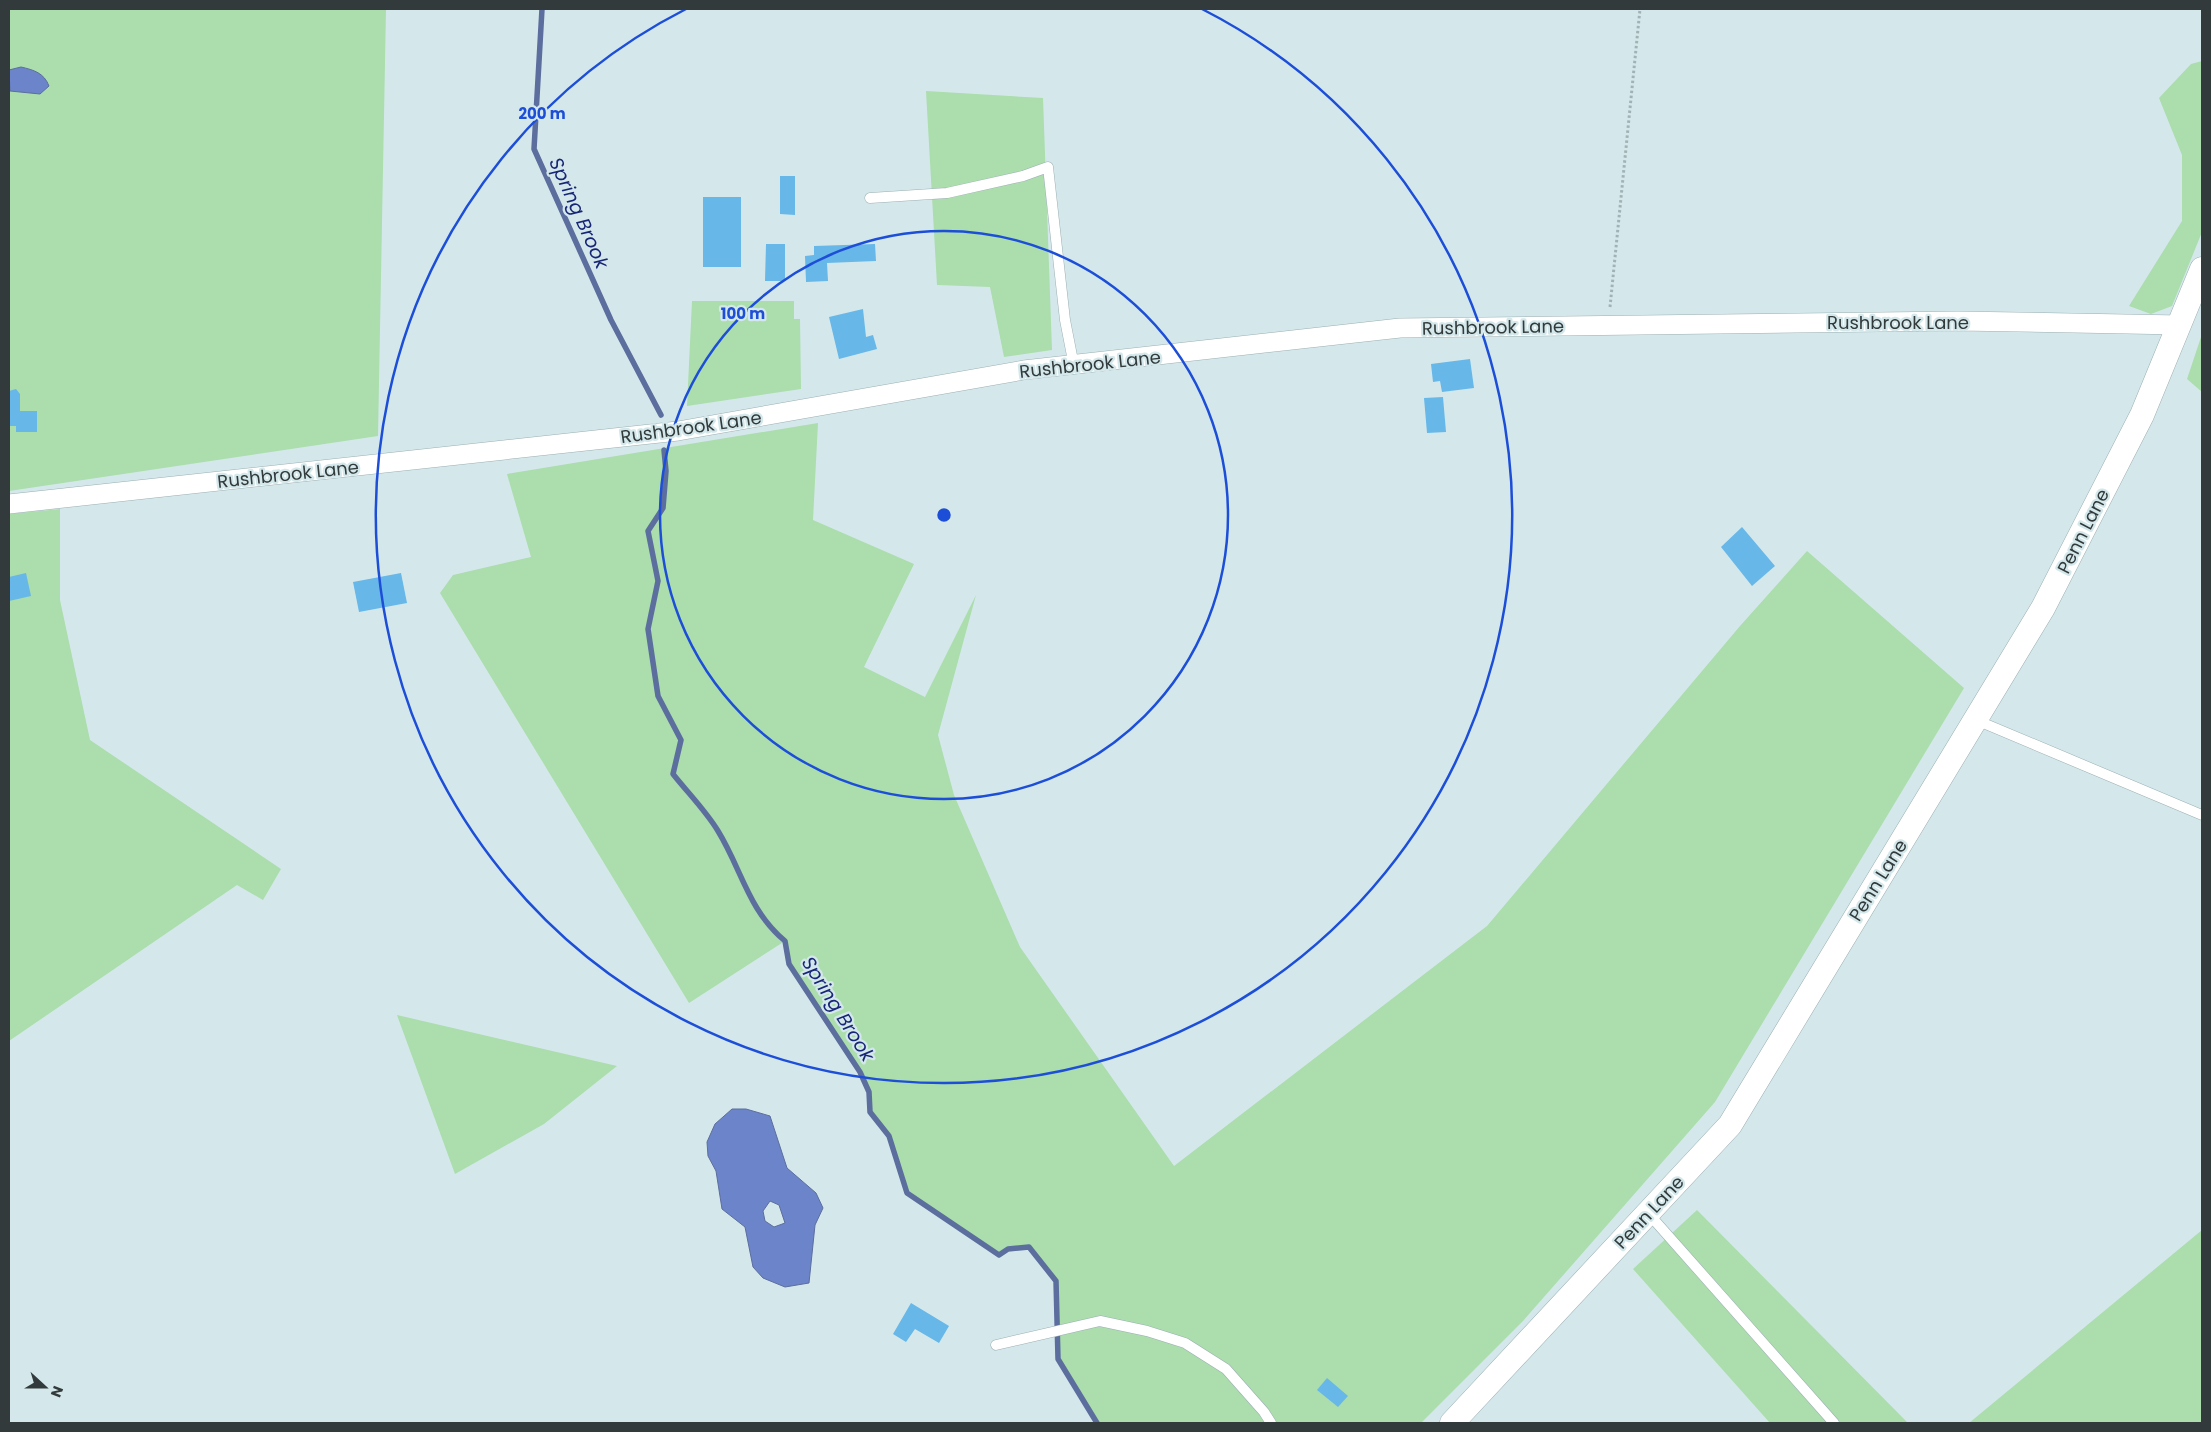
<svg xmlns="http://www.w3.org/2000/svg" width="2211" height="1432" viewBox="0 0 2211 1432" font-family="Poppins,sans-serif">
<style>
.green{fill:#abddad}
.water{fill:#6c84c9;stroke:#5b6e9e;fill-rule:evenodd}
.lines{fill:none;stroke-linecap:round;stroke-linejoin:round}
.stream{stroke:#5b6e9e;stroke-width:5.5}
.building{fill:#67b7e9}
.service-casing{stroke:#9cafb2;stroke-width:11}
.minor-casing{stroke:#9cafb2;stroke-width:20}
.tertiary-casing{stroke:#9cafb2;stroke-width:25}
.path{stroke:#a2b2b4;stroke-width:3;stroke-dasharray:2.5 2.5;stroke-linecap:butt}
.service{stroke:#fff;stroke-width:10}
.minor{stroke:#fff;stroke-width:19}
.tertiary{stroke:#fff;stroke-width:24}
.ring{fill:none;stroke:#1d4ed8;stroke-width:2.5}
.labels{text-anchor:middle;dominant-baseline:central;stroke-width:4.5;stroke-linejoin:round;paint-order:stroke}
.street-label{font-size:18px;fill:#323a3b;stroke:#d4e8eb}
.water-label{font-size:19px;font-style:italic;fill:#172676;stroke:#d4e8eb}
.centre{fill:#1d4ed8;stroke:#d4e8eb;stroke-width:2.5}
.ring-label{font-size:15px;text-anchor:middle;font-weight:bold;fill:#1d4ed8;stroke:#d4e8eb;stroke-width:4.5;stroke-linejoin:round;paint-order:stroke}
</style>
<rect width="100%" height="100%" fill="#d4e8eb"/>
<g class="green">
<path d="M9,9h377l-8,427 -369,55z"/>
<path d="M2202,61v171l-30,74 -21,8 -22,-8 53,-85v-66l-23,-57 32,-34z"/>
<path d="M926,91l117,7 9,252 -48,7 -14,-70 -53,-2z"/>
<path d="M692,301h102v18h6l1,70 -114,17z"/>
<path d="M2202,334v58l-15,-13z"/>
<path d="M818,423l-5,97 101,44 -50,103 61,30 51,-102 -38,140 16,60 66,152 154,219 313,-240 253,-300 67,-75 157,137 -249,414 -192,219 -102,102h-324l-39,-64 -2,-78 -27,-34 -21,2 -9,6 -92,-62 -18,-57 -19,-24 -1,-20 -9,-19 -71,-109 -4,-23 -96,62 -249,-410 13,-18 78,-18 -24,-83z"/>
<path d="M60,509v91l30,140 191,129 -18,31 -26,-15 -228,156v-527z"/>
<path d="M397,1015l220,51 -73,58 -89,50z"/>
<path d="M1697,1210l211,213h-138l-137,-154z"/>
<path d="M2202,1230v193h-233z"/>
</g>
<g class="water">
<path d="M21,67c13,3 23,6 28,19l-9,8 -30,-3 -1,-21z"/>
<path d="M732,1109h14l24,7 17,52 29,25 7,15 -8,17 -6,58 -24,4 -22,-9 -10,-11 -8,-40 -23,-18 -6,-38 -8,-15 -1,-14 8,-18zM770,1201l9,4 6,18 -11,4 -9,-6 -2,-10z"/>
</g>
<g class="lines">
<g class="stream">
<path d="M542,9l-8,140 77,171 50,95"/>
<path d="M664,450l2,21 -3,37 -15,23 10,50 -10,48 10,67 23,44 -8,34c15,19 33,37 45,57 24,39 30,79 67,110l4,23 71,108 9,20 1,20 19,24 18,57 92,62 9,-6 21,-2 27,34 2,78 39,64"/>
</g>
</g>
<g class="building">
<path d="M780,176h15v39l-15,-1z"/>
<rect x="703" y="197" width="38" height="70"/>
<path d="M766,244h19v37h-20z"/>
<path d="M875,244l1,17 -49,2 1,18 -22,1 -1,-26 9,-1v-9z"/>
<path d="M863,309l3,28 7,-2 4,14 -38,10 -10,-42z"/>
<path d="M1470,359l4,29 -32,4 -2,-11 -7,1 -2,-18z"/>
<path d="M16,389l4,5v17h17v21h-21v-6h-7v-35z"/>
<path d="M1443,397l3,35 -19,1 -3,-35z"/>
<path d="M1742,527l33,39 -23,20 -31,-39z"/>
<path d="M26,573l5,23 -22,5v-24z"/>
<path d="M401,573l6,30 -48,9 -6,-30z"/>
<path d="M911,1303l38,23 -10,17 -24,-14 -9,13 -13,-8z"/>
<path d="M1327,1378l21,18 -10,11 -21,-17z"/>
</g>
<g class="lines">
<defs>
<g id="service">
<path d="M870,198l77,-5 76,-17 25,-9 17,153 9,46"/>
<path d="M1976,720l226,95"/>
<path d="M1648,1213l186,210"/>
<path d="M996,1345l104,-24 47,10 38,12 41,26 38,43 7,11"/>
</g>
<path id="minor" d="M9,504l669,-73 346,-61 376,-42 558,-7 222,4"/>
<path id="tertiary" d="M1452,1423l278,-298 313,-517 99,-193 60,-146"/>
</defs>
<use href="#service" class="service-casing"/>
<use href="#minor" class="minor-casing"/>
<use href="#tertiary" class="tertiary-casing"/>
<path class="path" d="M1610,307l30,-298"/>
<use href="#service" class="service"/>
<use href="#minor" class="minor"/>
<use href="#tertiary" class="tertiary"/>
</g>
<g class="ring">
<circle cx="944" cy="515" r="284"/>
<path d="M1202 9A568 568 0 1 1 686 9"/>
</g>
<g class="labels">
<g class="street-label">
<text x="1898" y="322">Rushbrook Lane</text>
<text transform="translate(1493 327) rotate(-1)">Rushbrook Lane</text>
<text transform="translate(1090 364) rotate(-6)">Rushbrook Lane</text>
<text transform="translate(691 427) rotate(-8)">Rushbrook Lane</text>
<text transform="translate(288 474) rotate(-6)">Rushbrook Lane</text>
<text transform="translate(2083 531) rotate(-63)">Penn Lane</text>
<text transform="translate(1878 880) rotate(-58)">Penn Lane</text>
<text transform="translate(1649 1212) rotate(-47)">Penn Lane</text>
</g>
<g class="water-label">
<text transform="translate(579 213) rotate(66)">Spring Brook</text>
<text transform="translate(838 1009) rotate(58)">Spring Brook</text>
</g>
</g>
<circle cx="944" cy="515" r="8" class="centre"/>
<g class="ring-label">
<text x="542" y="119">200 m</text>
<text x="743" y="319">100 m</text>
</g>
<rect width="2211" height="1432" fill="none" stroke="#323a3b" stroke-width="20"/>
<g transform="translate(45 1387) rotate(111)" stroke="#d4e8eb" stroke-width="4" paint-order="stroke">
<path d="M0-4L9 19L0 12L-9 19Z" fill="#323a3b"/>
<text y="-8" font-size="14" font-weight="bold" text-anchor="middle" fill="#323a3b">N</text>
</g>
</svg>
